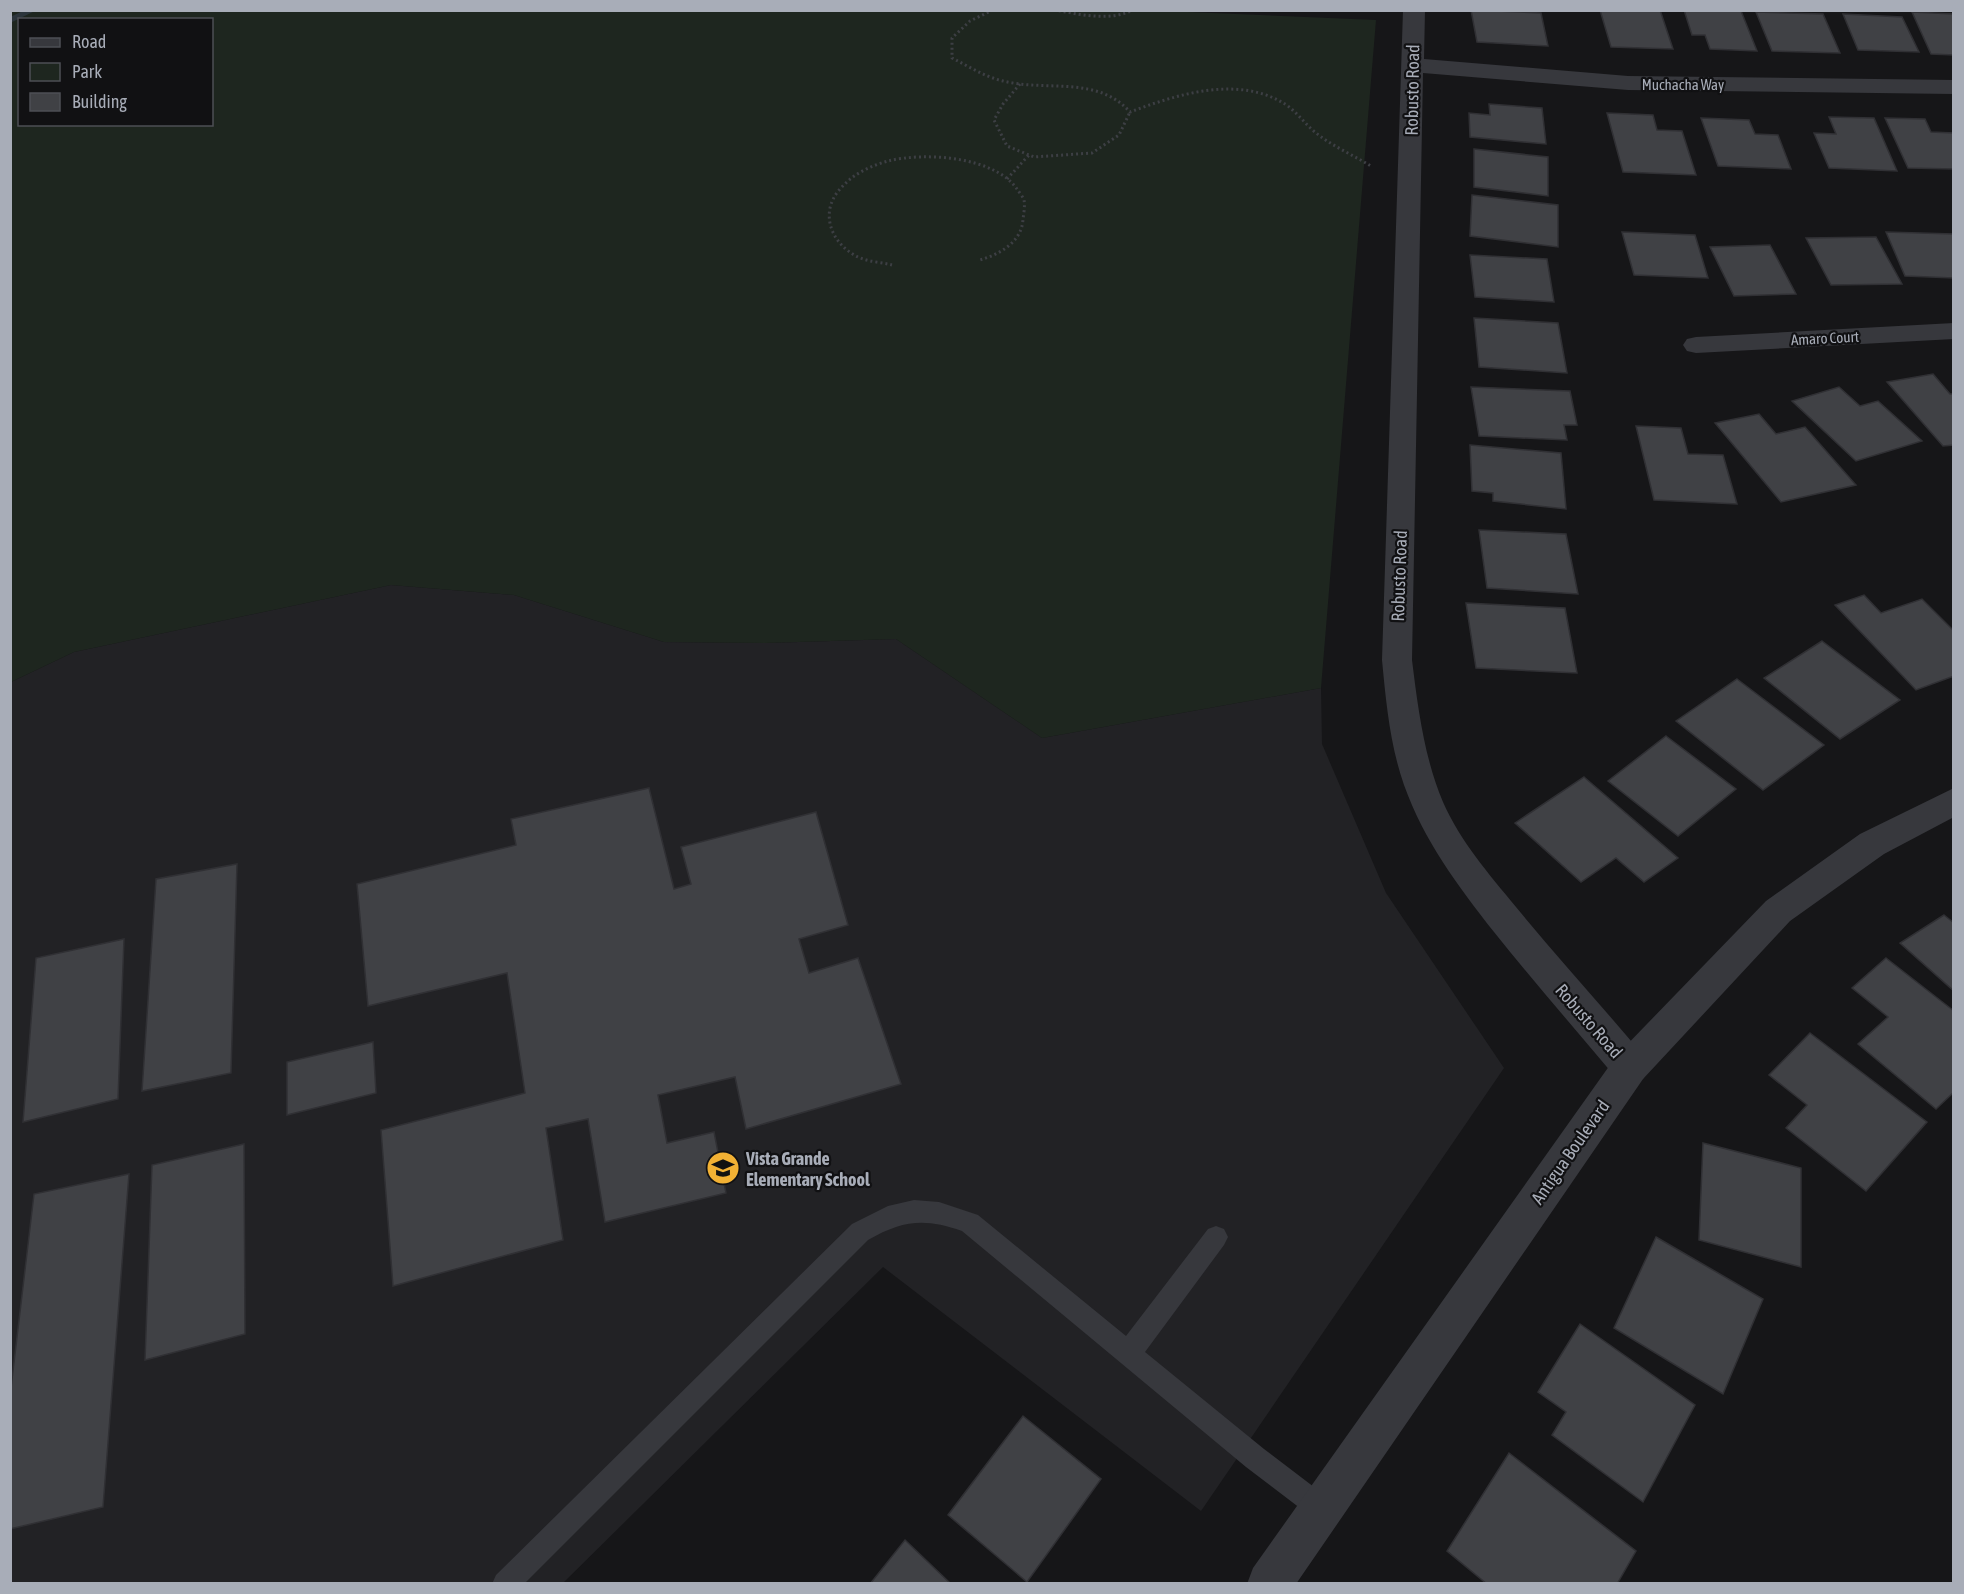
<svg xmlns="http://www.w3.org/2000/svg" width="1964" height="1594" viewBox="0 0 1964 1594" font-family="'Asap Condensed',sans-serif">
<style>
.built{fill:#222225}
.green{fill:#1e261f;fill-rule:evenodd}
.lines{fill:none;stroke-linecap:round;stroke-linejoin:round}
.stream{fill:#2c353c;fill-rule:evenodd}
.building{fill:#404145;stroke:#303034;stroke-width:1.5}
.path{stroke:#3d3f44;stroke-width:3;stroke-dasharray:2 3;stroke-linecap:butt}
.service{fill:#37383d;fill-rule:evenodd}
.minor{fill:#37383d;fill-rule:evenodd}
.tertiary{fill:#37383d;fill-rule:evenodd}
.labels{text-anchor:middle;dominant-baseline:central;stroke-width:4.5;stroke-linejoin:round;paint-order:stroke}
.far-street-label{font-size:15px;fill:#a8adb8;stroke:#111113}
.street-label{font-size:18px;fill:#a8adb8;stroke:#111113}
.poi-label{font-size:18px;font-weight:bold;fill:#a8adb8;stroke:#111113;text-anchor:start}
</style>
<rect width="100%" height="100%" fill="#161618"/>
<path class="built" d="M391,585l123,10 150,47 101,1 131,-4 146,99 279,-50 1,56 64,149 118,175 -303,443 -318,-244 -320,316 -552,1v-902l63,-30z"/>
<path class="green" d="M1164,11l212,9 -55,668 -279,50 -146,-99 -131,4 -101,-1 -150,-47 -123,-10 -317,67 -63,30v-671zM20,20h192v104h-192z"/>
<g class="lines">
<path class="stream" d="M25,10h12l-27,13v-6z"/>
</g>
<g class="building">
<path d="M1471,10l70,3 7,33 -71,-4z"/>
<path d="M1600,10h60l13,39 -62,-2z"/>
<path d="M1684,10l57,1 16,40 -47,-2 -5,-14h-13z"/>
<path d="M1756,12l67,2 17,39 -68,-2z"/>
<path d="M1912,12l42,2v41l-23,-1z"/>
<path d="M1843,14l59,3 17,35 -61,-2z"/>
<path d="M1489,104l53,4 4,36 -76,-7 -1,-24 21,2z"/>
<path d="M1607,113l46,2 4,15 25,1 14,44 -73,-3z"/>
<path d="M1829,117l45,1 23,53 -68,-3 -15,-35 22,1z"/>
<path d="M1701,118l48,2 6,14 23,1 13,34 -73,-3z"/>
<path d="M1885,118l40,1 6,13 23,1v36l-46,-1z"/>
<path d="M1474,149l74,8v39l-74,-9z"/>
<path d="M1472,195l86,10v42l-88,-11z"/>
<path d="M1622,232l73,3 13,43 -74,-3z"/>
<path d="M1886,232l68,2v44l-49,-2z"/>
<path d="M1876,237l26,47 -71,1 -25,-47z"/>
<path d="M1770,245l26,49 -62,2 -24,-49z"/>
<path d="M1470,255l77,4 7,43 -79,-5z"/>
<path d="M1474,318l84,5 9,50 -88,-6z"/>
<path d="M1933,374l17,20h4v51l-11,1 -56,-64z"/>
<path d="M1471,387l99,4 7,34h-13l3,15 -88,-4z"/>
<path d="M1839,387l21,19 18,-5 44,40 -66,20 -64,-60z"/>
<path d="M1759,414l17,20 29,-7 51,58 -75,17 -66,-79z"/>
<path d="M1636,426l45,2 7,26 35,1 14,49 -83,-4z"/>
<path d="M1470,445l91,8 5,56 -73,-8v-8l-21,-2z"/>
<path d="M1479,530l87,4 12,60 -91,-6z"/>
<path d="M1864,595l17,18 41,-14 32,32v45l-38,14 -81,-85z"/>
<path d="M1466,603l99,5 12,65 -101,-5z"/>
<path d="M1822,641l78,59 -60,39 -76,-61z"/>
<path d="M1737,679l87,66 -61,45 -87,-69z"/>
<path d="M1666,736l70,53 -58,47 -70,-55z"/>
<path d="M1584,777l94,81 -34,24 -28,-24 -35,24 -66,-59z"/>
<path d="M649,788l25,101 17,-5 -10,-37 135,-35 32,113 -49,14 10,34 49,-15 43,126 -155,45 -11,-52 -77,18 9,48 47,-11 12,61 -121,29 -17,-103 -42,9 17,112 -170,46 -12,-156 144,-37 -18,-120 -139,33 -11,-122 159,-39 -5,-26z"/>
<path d="M237,864l-6,209 -89,18 14,-212z"/>
<path d="M1944,915l10,8v68l-54,-48z"/>
<path d="M124,939l-6,160 -95,23 13,-164z"/>
<path d="M1886,958l68,53v81l-18,17 -78,-65 30,-27 -36,-29z"/>
<path d="M1810,1033l117,89 -61,69 -80,-63 21,-23 -38,-30z"/>
<path d="M373,1042l3,51 -89,22v-53z"/>
<path d="M1703,1143l98,25v99l-102,-27z"/>
<path d="M244,1144l1,190 -100,26 7,-195z"/>
<path d="M129,1174l-26,333 -93,22v-133l24,-202z"/>
<path d="M1656,1237l107,62 -40,95 -109,-66z"/>
<path d="M1580,1324l115,81 -52,97 -91,-67 14,-23 -28,-20z"/>
<path d="M1023,1416l78,63 -74,103 -79,-67z"/>
<path d="M1509,1453l127,98 -19,33h-130l-40,-33z"/>
<path d="M905,1540l46,44h-81z"/>
</g>
<g class="lines">
<g class="path">
<path d="M993,10l-23,11 -18,17v20c16,8 33,19 51,23 43,11 94,-6 127,31 48,-18 108,-37 155,-8 12,8 20,20 31,29 16,13 37,22 55,33"/>
<path d="M1054,10c25,4 55,12 79,0"/>
<path d="M1020,84l-17,20 -9,16 13,26 27,11 58,-4 27,-18 11,-23"/>
<path d="M1007,179l22,-24"/>
<path d="M892,265c-11,-3 -25,-3 -36,-9 -26,-14 -37,-45 -15,-68 12,-14 29,-22 47,-27 36,-9 106,-5 129,28 2,3 6,8 7,11 1,5 0,13 -1,19 -1,23 -23,35 -43,41"/>
</g>
<path class="service" d="M914,1200l25,2 39,13 148,121 82,-107 8,-3 8,3 4,8 -4,8 -79,107 119,97 67,51 4,9 -4,9 -9,4 -9,-4 -67,-51 -284,-236c-37,-13 -59,-11 -94,9l-344,344h-32l4,-9 356,-351 36,-18z"/>
<g class="minor">
<path d="M1403,10h22l-1,49 204,17 326,4v14l-326,-4 -205,-17 -11,587c6,48 12,97 31,142 17,39 46,72 73,105 41,50 85,98 127,148l6,12 -6,12 -13,5 -13,-5c-41,-49 -83,-97 -123,-147 -36,-46 -70,-91 -90,-147 -14,-40 -18,-83 -22,-125z"/>
<path d="M1954,323v16l-258,14 -9,-2 -4,-6 4,-6 9,-2z"/>
</g>
<path class="tertiary" d="M1954,788v29l-70,37 -94,67 -147,158 -347,505h-49l6,-16 364,-513 149,-154 94,-67z"/>
</g>
<defs>
<symbol id="school-disc" viewBox="-11 -11 22 22"><circle r="9.5" fill="#f2b134" stroke="#111113"/><path d="M0-5L7-2L0 1L-7-2ZM-4 1L0 2.5L4 1V4Q0 6-4 4Z" fill="#111"/></symbol>
</defs>
<g fill-rule="evenodd">
<use href="#school-disc" x="704" y="1149" width="38" height="38"/>
</g>
<g class="labels">
<g class="far-street-label">
<text x="1683" y="84">Muchacha Way</text>
<text transform="translate(1825 338) rotate(-3)">Amaro Court</text>
</g>
<g class="street-label">
<text transform="translate(1412 90) rotate(-89)">Robusto Road</text>
<text transform="translate(1399 576) rotate(-88)">Robusto Road</text>
<text transform="translate(1589 1021) rotate(49)">Robusto Road</text>
<text transform="translate(1570 1152) rotate(-55)">Antigua Boulevard</text>
</g>
<g class="poi-label">
<text x="746" y="1158">Vista Grande<tspan x="746" dy="21">Elementary School</tspan></text>
</g>
</g>
<rect width="1964" height="1594" fill="none" stroke="#a8adb8" stroke-width="24"/>
<rect x="18" y="18" width="195" height="108" fill="#111113" stroke="#4d4f55" stroke-width="1.5"/>
<rect x="30" y="38" width="30" height="9" fill="#37383d" stroke="#4d4f55" stroke-width="1.5"/>
<text x="72" y="48" font-size="18" fill="#a8adb8">Road</text>
<rect x="30" y="63" width="30" height="18" fill="#1e261f" stroke="#4d4f55" stroke-width="1.5"/>
<text x="72" y="78" font-size="18" fill="#a8adb8">Park</text>
<rect x="30" y="93" width="30" height="18" fill="#404145" stroke="#4d4f55" stroke-width="1.5"/>
<text x="72" y="108" font-size="18" fill="#a8adb8">Building</text>
</svg>
